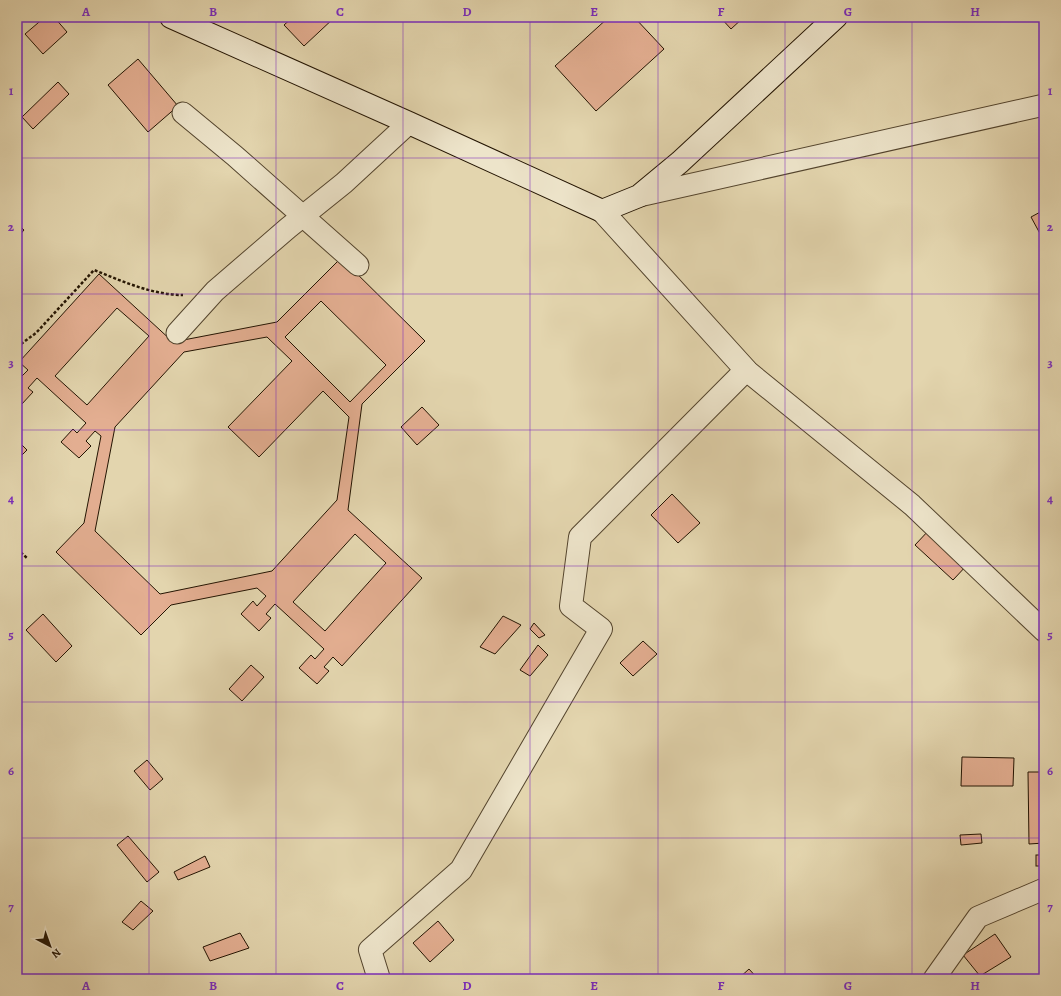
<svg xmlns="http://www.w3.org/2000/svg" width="1061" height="996" viewBox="0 0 1061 996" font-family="Alegreya,serif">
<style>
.building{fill:#e3ae91;stroke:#231402;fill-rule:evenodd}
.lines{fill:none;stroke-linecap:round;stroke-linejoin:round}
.minor-casing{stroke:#53442d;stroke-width:23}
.tertiary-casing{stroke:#53442d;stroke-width:24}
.secondary-casing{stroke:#231402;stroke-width:24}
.path{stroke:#231402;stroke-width:2.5;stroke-dasharray:3 2;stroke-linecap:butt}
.minor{stroke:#ede4ca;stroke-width:21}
.tertiary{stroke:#ede4ca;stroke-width:22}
.secondary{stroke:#ede4ca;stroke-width:22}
.grid{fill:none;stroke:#7b2cbf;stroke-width:1;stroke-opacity:0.55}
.neatline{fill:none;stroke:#7b2cbf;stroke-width:1.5}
.grid-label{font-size:13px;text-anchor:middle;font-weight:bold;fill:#7b2cbf}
</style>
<rect width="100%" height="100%" fill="#e3d5ae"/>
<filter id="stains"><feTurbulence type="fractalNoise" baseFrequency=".005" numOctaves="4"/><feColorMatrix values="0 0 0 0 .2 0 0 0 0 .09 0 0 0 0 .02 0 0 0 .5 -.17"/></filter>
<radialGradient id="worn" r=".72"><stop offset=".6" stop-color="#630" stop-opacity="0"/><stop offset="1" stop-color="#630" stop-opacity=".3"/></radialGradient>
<g class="building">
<path d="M45,17h9l13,15 -24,22 -18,-20z"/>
<path d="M293,17h42l-31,29 -20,-21z"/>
<path d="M609,17h25l30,32 -68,62 -41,-45z"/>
<path d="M720,17h24l-13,12z"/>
<path d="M138,59l40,47 -30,26 -40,-47z"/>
<path d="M58,82l11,12 -36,35 -11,-12z"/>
<path d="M1044,210v31l-13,-24z"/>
<path d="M17,224l7,6 -7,8z"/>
<path d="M341,258l84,83 -63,63 -14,106 74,68 -80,88 -9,-9 -9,10 5,4 -12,13 -18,-16 12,-13 4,4 9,-10 -49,-45 -9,10 5,4 -12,13 -18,-17 12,-13 4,5 9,-10 -9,-8 -86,17 -30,30 -85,-83 28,-29 17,-87 -6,-5 -9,10 5,5 -12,12 -18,-16 12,-13 4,4 9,-10 -49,-45 -9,10 5,4 -12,13 -4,-4v-23l2,1 9,-9 -9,-8 80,-88 74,68 104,-20zM321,301l65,64 -36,37 -65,-65zM117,308l32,28 -62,69 -32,-29zM267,337l25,24 -64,66 31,30 64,-66 26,26 -12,83 -65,71 -112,23 -65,-63 20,-104 69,-75zM355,534l31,29 -61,68 -32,-29z"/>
<path d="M422,407l17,18 -22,20 -16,-18z"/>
<path d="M17,440l10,10 -10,10z"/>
<path d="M672,494l28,29 -22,20 -27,-28z"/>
<path d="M930,529l38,35 -15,16 -38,-35z"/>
<path d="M43,614l29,32 -16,16 -30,-32z"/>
<path d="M503,616l18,9 -26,29 -15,-7z"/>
<path d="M534,623l11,12 -6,3 -9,-9z"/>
<path d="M643,641l14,13 -24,22 -13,-13z"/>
<path d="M538,645l10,10 -18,21 -10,-6z"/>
<path d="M251,665l13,12 -22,24 -13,-12z"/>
<path d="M962,757l52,1 -1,28h-52z"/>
<path d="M147,760l16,19 -13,11 -16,-19z"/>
<path d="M1028,772h16v71l-15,1z"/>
<path d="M981,834l1,9 -21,2 -1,-10z"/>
<path d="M128,836l31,36 -12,10 -30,-37z"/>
<rect x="1036" y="855" width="8" height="11"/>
<path d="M205,856l5,11 -32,13 -4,-8z"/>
<path d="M141,901l12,10 -20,19 -11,-8z"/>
<path d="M438,921l16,19 -24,22 -17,-19z"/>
<path d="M240,933l9,15 -39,13 -7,-14z"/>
<path d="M995,934l16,23 -31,19 -17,-21z"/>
<path d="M749,969l9,10h-20z"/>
</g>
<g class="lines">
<defs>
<g id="minor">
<path d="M183,113l52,43 123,109"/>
<path d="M639,196l405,-91"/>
<path d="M177,333l38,-42 73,-63 56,-45 65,-60"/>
<path d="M746,370l166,135 132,126"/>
<path d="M934,979l44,-62 66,-28"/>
</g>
<path id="tertiary" d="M379,979l-9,-29 91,-80 140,-241 -30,-23 9,-69 166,-167 -144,-159"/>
<path id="secondary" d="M171,17l238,106 193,88 37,-15 41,-34 156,-145"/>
</defs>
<use href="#minor" class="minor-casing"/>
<use href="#tertiary" class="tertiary-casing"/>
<use href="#secondary" class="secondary-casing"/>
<g class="path">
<path d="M17,347l19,-14 58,-63c28,11 58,25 89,25"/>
<path d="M17,549l10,9"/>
</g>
<use href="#minor" class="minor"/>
<use href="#tertiary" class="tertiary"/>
<use href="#secondary" class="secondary"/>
</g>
<path class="grid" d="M149,17v962M276,17v962M403,17v962M530,17v962M658,17v962M785,17v962M912,17v962M17,158h1027M17,294h1027M17,430h1027M17,566h1027M17,702h1027M17,838h1027"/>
<rect width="1061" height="996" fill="none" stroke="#e3d5ae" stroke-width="44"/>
<g transform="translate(50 946) rotate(139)" stroke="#ede4ca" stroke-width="3" paint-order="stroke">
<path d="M0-3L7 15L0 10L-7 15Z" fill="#231402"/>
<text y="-6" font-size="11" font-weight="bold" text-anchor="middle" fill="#231402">N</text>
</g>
<rect x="22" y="22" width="1017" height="952" class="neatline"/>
<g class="grid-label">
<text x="86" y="16">A</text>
<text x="213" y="16">B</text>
<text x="340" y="16">C</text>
<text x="467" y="16">D</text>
<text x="594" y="16">E</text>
<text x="721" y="16">F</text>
<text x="848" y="16">G</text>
<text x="975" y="16">H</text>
<text x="11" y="95">1</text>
<text x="1050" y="95">1</text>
<text x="11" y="231">2</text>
<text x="1050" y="231">2</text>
<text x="11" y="367">3</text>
<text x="1050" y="367">3</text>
<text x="11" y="503">4</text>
<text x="1050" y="503">4</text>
<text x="11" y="639">5</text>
<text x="1050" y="639">5</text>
<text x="11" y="775">6</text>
<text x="1050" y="775">6</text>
<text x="11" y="911">7</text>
<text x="1050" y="911">7</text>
<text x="86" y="990">A</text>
<text x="213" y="990">B</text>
<text x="340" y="990">C</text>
<text x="467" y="990">D</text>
<text x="594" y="990">E</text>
<text x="721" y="990">F</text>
<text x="848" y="990">G</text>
<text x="975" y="990">H</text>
</g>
<rect width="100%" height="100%" filter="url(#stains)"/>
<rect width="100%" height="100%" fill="url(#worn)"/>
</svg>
